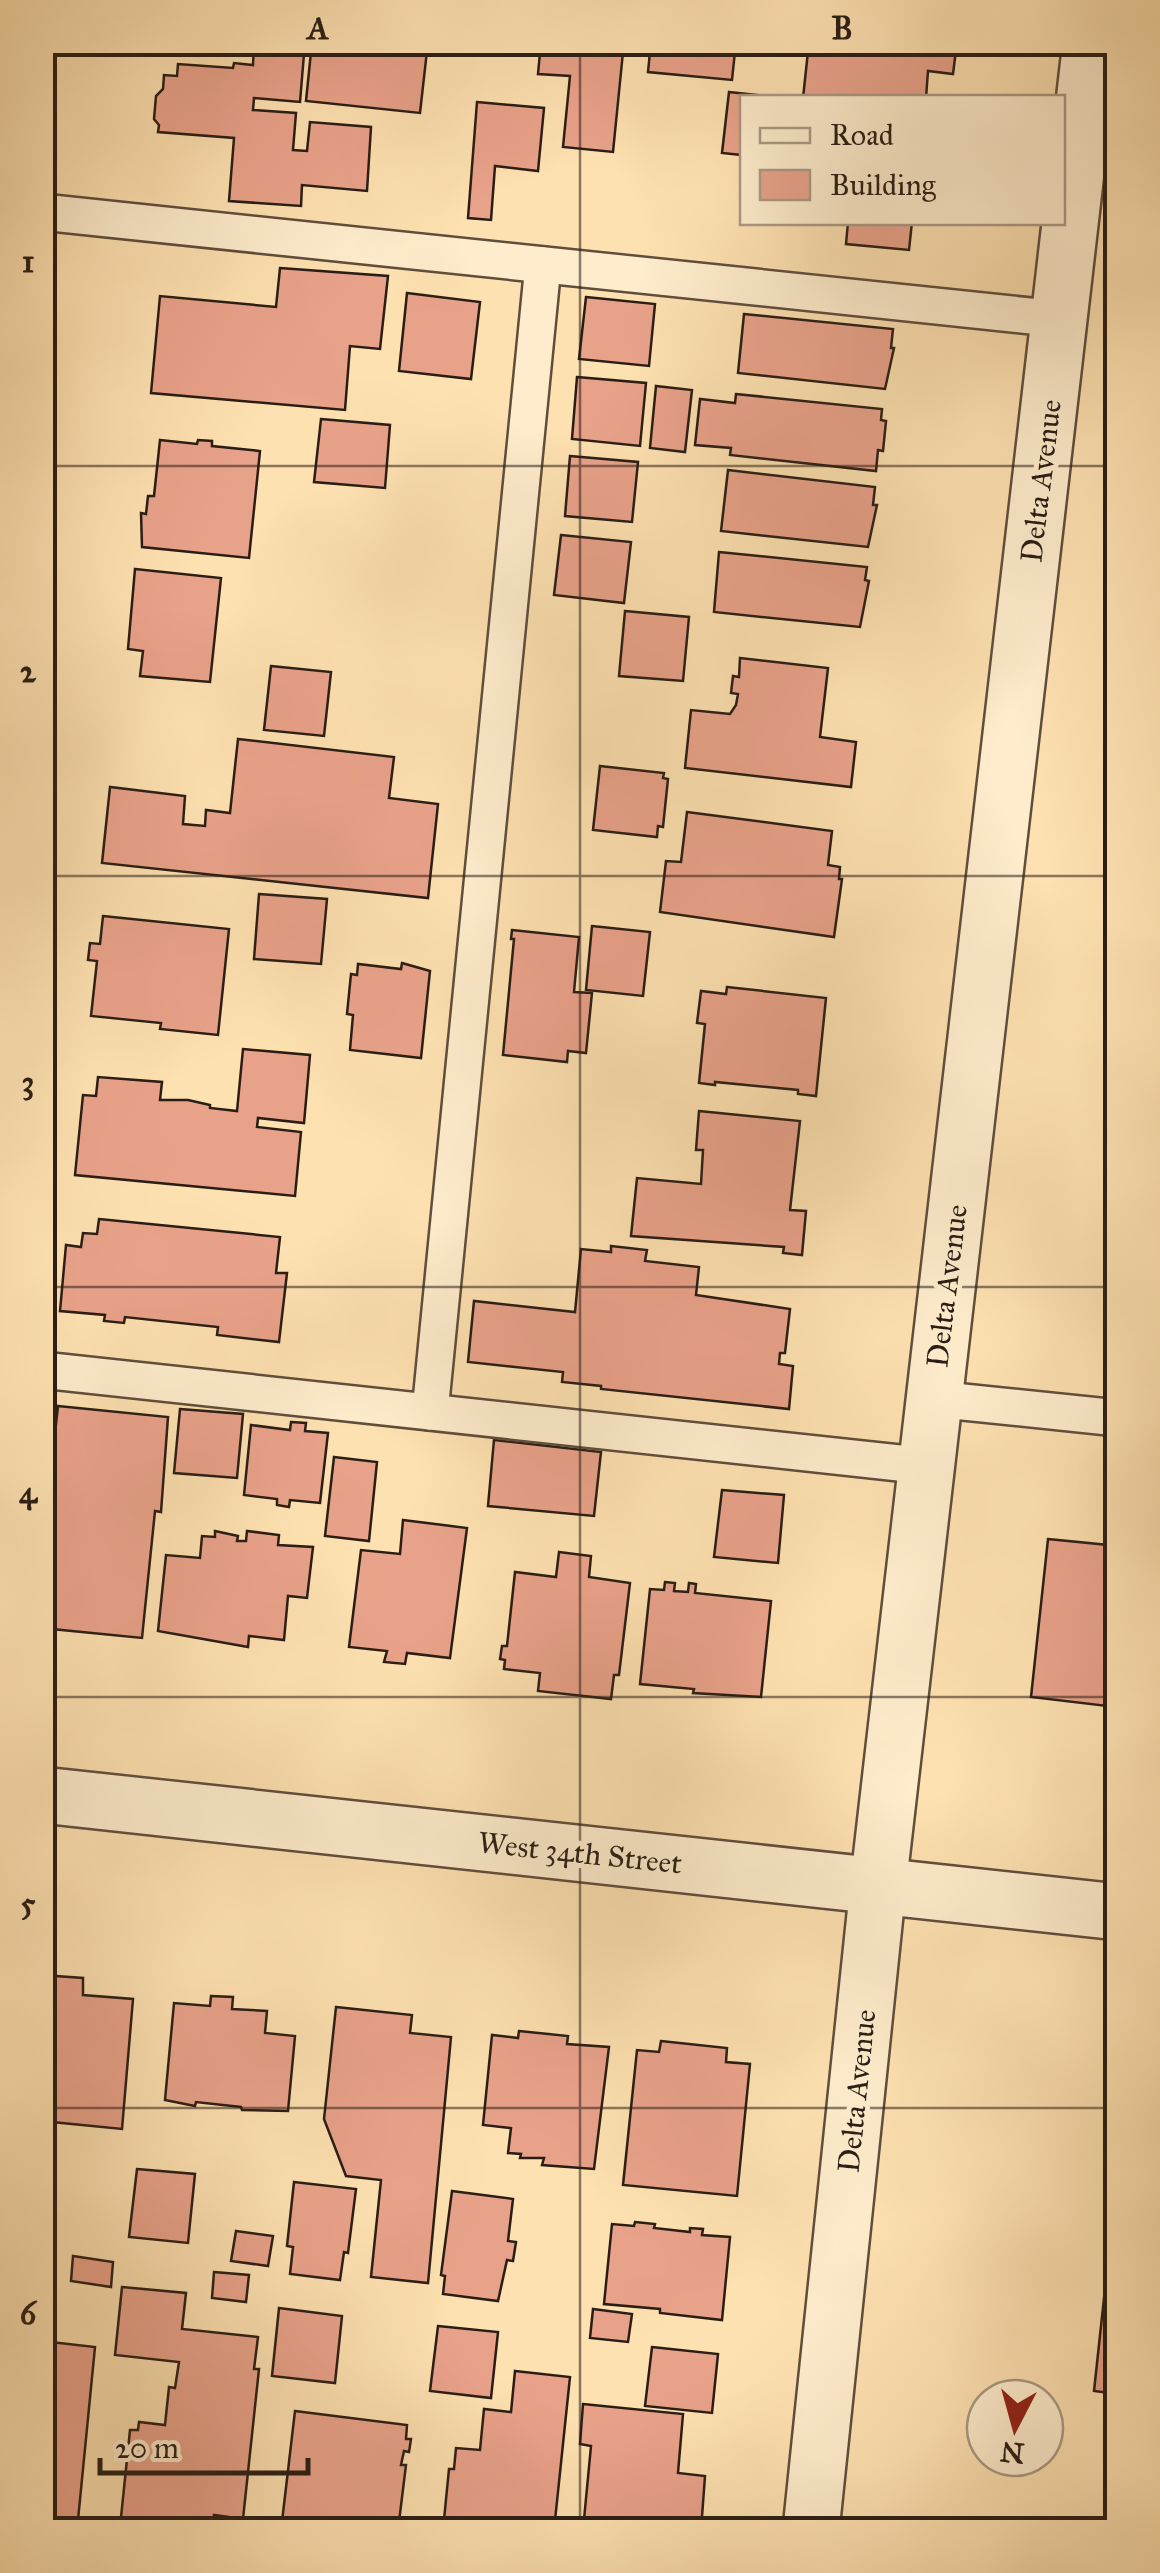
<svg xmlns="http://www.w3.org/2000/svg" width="1160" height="2573" viewBox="0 0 1160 2573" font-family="'IM FELL Great Primer',serif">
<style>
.building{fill:#e9a28a;stroke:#2a1d15;stroke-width:2.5}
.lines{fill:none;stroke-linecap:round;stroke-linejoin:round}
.lane-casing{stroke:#5f4e3c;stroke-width:40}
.street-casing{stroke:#5f4e3c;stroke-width:60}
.lane{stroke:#feeccc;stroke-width:35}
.street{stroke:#feeccc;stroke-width:55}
.grid{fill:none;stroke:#2a1d15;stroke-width:2.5;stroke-opacity:0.55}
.labels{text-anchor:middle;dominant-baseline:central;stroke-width:10;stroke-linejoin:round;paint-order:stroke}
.street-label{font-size:30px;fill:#2a1d15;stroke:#feeccc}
.neatline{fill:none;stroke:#2a1d15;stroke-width:4}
.grid-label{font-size:32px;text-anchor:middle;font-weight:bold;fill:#2a1d15}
</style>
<rect width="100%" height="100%" fill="#fee1b1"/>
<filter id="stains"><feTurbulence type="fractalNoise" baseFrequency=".002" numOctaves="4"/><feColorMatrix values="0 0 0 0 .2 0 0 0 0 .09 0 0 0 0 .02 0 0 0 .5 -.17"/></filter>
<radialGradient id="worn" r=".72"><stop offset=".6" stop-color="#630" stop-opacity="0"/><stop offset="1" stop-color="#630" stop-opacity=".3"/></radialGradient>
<g class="building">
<path d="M254,42h51l-5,60 -46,-4 -1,12 43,3 -3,37 14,1 3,-29 61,5 -4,64 -65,-6 -1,21 -72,-5 5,-63 -76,-6 1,-7 -5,-6 2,-23 7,-7 1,-14 13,1 1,-12 55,4 1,-5 19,2z"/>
<path d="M312,42h116l-8,71 -114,-12z"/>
<path d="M541,42h83l-11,110 -50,-5 7,-71 -32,-2z"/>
<path d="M651,42h85l-4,38 -84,-8z"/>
<path d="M809,42h148l-4,32 -25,-3 -2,27h-123z"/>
<path d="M729,92l56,6h-43v57l-20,-2z"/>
<path d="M477,102l67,6 -6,63 -43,-5 -4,54 -23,-2z"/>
<path d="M848,222h64l-3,28 -63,-6z"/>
<path d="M280,268l108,8 -8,73 -30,-3 -5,64 -194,-17 9,-97 116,11z"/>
<path d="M407,293l73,9 -9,77 -72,-8z"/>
<path d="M586,297l69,7 -6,62 -70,-7z"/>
<path d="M744,314l149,15 -2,19h3l-9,41 -147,-16z"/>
<path d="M577,377l69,6 -6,63 -68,-7z"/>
<path d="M656,386l36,4 -7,62 -35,-4z"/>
<path d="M736,394l146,15 -1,11 5,1 -3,30 -5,-1 -2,21 -146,-16 1,-7 -36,-3 5,-46 35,4z"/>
<path d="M321,419l69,6 -5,63 -71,-6z"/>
<path d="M160,440l37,4 1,-4 14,1v5l48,5 -11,107 -107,-11 -1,-34 5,1 2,-18h6z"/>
<path d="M570,456l68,6 -6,60 -67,-6z"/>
<path d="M728,470l147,17 -2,18h4l-9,42 -147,-16z"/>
<path d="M561,535l70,7 -7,61 -70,-8z"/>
<path d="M719,552l148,15 -2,13 4,1 -9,46 -146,-15z"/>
<path d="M135,569l86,9 -11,104 -70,-6 3,-25 -15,-2z"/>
<path d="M625,611l64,6 -6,64 -64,-5z"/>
<path d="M740,658l88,10 -8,69 36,5 -5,45 -166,-19 6,-58 39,4 6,-9 2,-11 -7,-1 2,-17 6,1z"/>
<path d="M271,666l60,6 -7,64 -60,-6z"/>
<path d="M238,739l156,18 -5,41 49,6 -10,94 -326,-35 8,-76 75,9 -2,28 22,2 1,-16 24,3z"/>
<path d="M600,766l64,7 -1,5 5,1 -5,48 -5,-1 -1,11 -64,-7z"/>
<path d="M687,812l145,19 -4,34 12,2 -1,12h3l-8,58 -174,-25 6,-51 15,1z"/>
<path d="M259,894l68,5 -6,65 -67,-5z"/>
<path d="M103,916l126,13 -11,106 -58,-6 1,-6 -70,-7 6,-55 -9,-1 2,-17 10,1z"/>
<path d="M592,926l58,6 -7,64 -57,-6z"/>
<path d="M512,930l67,7 -5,55 18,1 -6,60 -18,-2 -1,11 -64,-7 11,-116h-3z"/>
<path d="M402,963l28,8 -9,87 -71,-8 3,-35 -6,-1 4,-40 6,1 1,-11 43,5z"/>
<path d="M727,987l99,11 -10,98 -18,-2v-4l-83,-8v3l-16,-2 6,-59 -8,-1 4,-32 25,3z"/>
<path d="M243,1049l67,6 -6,68 -46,-5 -1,9 44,5 -6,64 -220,-21 8,-80 13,1 2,-19 64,5 -2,18h28l22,5v3l27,3z"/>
<path d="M699,1111l101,10 -10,89 16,1 -4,44 -19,-2 1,-6 -153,-11 6,-58 64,6 2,-34h-7z"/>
<path d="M99,1219l181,18 -4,36h11l-8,69 -62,-7 1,-8 -93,-10 -1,6 -20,-2 1,-6 -45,-4 6,-66 15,2 2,-14 14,1z"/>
<path d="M611,1246l36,4 -2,11 54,6 -3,28 94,14 -5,44h-5l-1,11 14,2 -4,43 -188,-20v-3l-39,-4 1,-10 -95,-10 6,-61 101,11 6,-63 30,3z"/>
<path d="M58,1406l110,11 -7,95 -6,-1 -13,127 -100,-10v-169l10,1z"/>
<path d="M180,1409l63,5 -6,64 -63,-5z"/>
<path d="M291,1422l15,1 -1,8 23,2 -8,70 -30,-3 -1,7 -12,-2v-6l-33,-4 7,-70 39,5z"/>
<path d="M494,1440l107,12 -7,64 -106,-10z"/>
<path d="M334,1457l43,5 -8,79 -44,-5z"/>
<path d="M722,1490l62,5 -6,68 -64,-6z"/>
<path d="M403,1520l64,8 -17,130 -43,-5 -2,11 -21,-2 3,-11 -38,-4 12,-97 39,4z"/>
<path d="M215,1531l23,5 -1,5h9l1,-10 32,4 -1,10 35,2 -6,51 -19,-2 -4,44 -35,-4 -1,11 -90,-16 8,-76 34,3 2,-22 13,1z"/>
<path d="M1048,1539l70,7v185l-12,-1 2,-24 -77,-9z"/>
<path d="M559,1552l32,4 -2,21 41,6 -11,92h-5l-3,24 -73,-8 2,-18 -36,-4 1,-9 -5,-1 2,-13h5l8,-74 41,5z"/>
<path d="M665,1582l10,1 -1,8 14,1 1,-9 7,1 -1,9 76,8 -10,96 -68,-4 1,-4 -54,-5 10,-95 14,1z"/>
<path d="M42,1975l41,3v17l50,4 -11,130 -80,-8z"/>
<path d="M211,1996l22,1 -1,12 35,2 -2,22 30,3 -7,75 -46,-1 -1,-3 -45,-5 -1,4 -30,-6 9,-97 36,3z"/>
<path d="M336,2007l76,8 -2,18 41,4 -23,246 -57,-6 10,-97 -35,-4 -22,-57z"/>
<path d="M519,2031l49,5 -1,8 42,3 -15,122 -52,-4 2,-7h-24l1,-4 -13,-1 3,-25 -28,-3 9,-90 26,3z"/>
<path d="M661,2041l66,7 -1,14 24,2 -13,132 -114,-11 14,-135 22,2z"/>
<path d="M1118,2168v226l-24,-3z"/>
<path d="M137,2169l58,5 -7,69 -59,-6z"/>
<path d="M294,2182l62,7 -8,64 -4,-1 -4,28 -50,-6 3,-27 -6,-1z"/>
<path d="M452,2191l61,8 -5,42 8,1 -3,19 -6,-1 -9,41 -55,-7 2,-18 -4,-1z"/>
<path d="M635,2222l20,2 -1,4 36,4v-4l13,1 -1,6 28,2 -8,83 -62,-7v-4l-56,-5 8,-80 22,2z"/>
<path d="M236,2231l37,5 -5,30 -37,-5z"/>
<path d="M73,2256l40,6 -2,25 -40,-6z"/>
<path d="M214,2272l35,3 -3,27 -34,-4z"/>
<path d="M122,2287l64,6 -4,36 76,8 -4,32h5l-16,150 -29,-4 -2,15 -92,-3 10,-97h8l1,-8 26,3 4,-38 6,1 4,-26 -64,-7z"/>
<path d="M279,2308l63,8 -7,67 -63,-7z"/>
<path d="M593,2309l39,5 -4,28 -38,-4z"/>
<path d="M438,2326l60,6 -7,66 -61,-7z"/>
<path d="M42,2341l53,6 -18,183h-35z"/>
<path d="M652,2347l66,7 -6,59 -67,-7z"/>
<path d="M515,2371l55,6 -16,153h-111l6,-61h5l2,-21 24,2 4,-41 27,3z"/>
<path d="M583,2404l100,10 -5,59 27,3 -4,54h-118l8,-84 -11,-2z"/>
<path d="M295,2411l112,14 -1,14h5l-2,13 -5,-1 -3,14h5l-8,65h-117z"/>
</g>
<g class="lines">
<defs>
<g id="lane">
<path d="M42,212l1017,107"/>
<path d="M42,1370l885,96"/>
<path d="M934,1399l184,19"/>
<path d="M430,1412l113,-1147"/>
</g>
<g id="street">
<path d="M42,1795l1076,117"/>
<path d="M811,2530l67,-644 213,-1844"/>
</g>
</defs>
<use href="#lane" class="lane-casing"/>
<use href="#street" class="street-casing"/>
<use href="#lane" class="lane"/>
<use href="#street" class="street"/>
</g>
<path class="grid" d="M580,42v2488M42,466h1076M42,876h1076M42,1287h1076M42,1697h1076M42,2108h1076"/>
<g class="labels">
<g class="street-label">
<text transform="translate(1041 481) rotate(-83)">Delta Avenue</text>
<text transform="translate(947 1286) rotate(-83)">Delta Avenue</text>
<text transform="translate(580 1853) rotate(6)">West 34th Street</text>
<text transform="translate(857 2091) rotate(-84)">Delta Avenue</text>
</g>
</g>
<rect width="1160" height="2573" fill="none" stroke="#fee1b1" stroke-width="110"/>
<rect x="740" y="95" width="325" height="130" fill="#feeccc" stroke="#a99983" stroke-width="2.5"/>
<rect x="760" y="128" width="50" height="15" fill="#feeccc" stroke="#a99983" stroke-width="2.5"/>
<text x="830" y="145" font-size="30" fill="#2a1d15">Road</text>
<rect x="760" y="170" width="50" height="30" fill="#e9a28a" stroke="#a99983" stroke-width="2.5"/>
<text x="830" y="195" font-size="30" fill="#2a1d15">Building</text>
<g transform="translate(1015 2428) rotate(186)"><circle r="48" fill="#feeccc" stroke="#a99983" stroke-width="2.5"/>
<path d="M0-8L18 38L0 25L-18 38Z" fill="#8f2418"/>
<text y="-15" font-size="28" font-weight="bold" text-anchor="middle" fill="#2a1d15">N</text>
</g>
<path d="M100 2458v15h208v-15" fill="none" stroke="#2a1d15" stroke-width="5"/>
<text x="115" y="2458" font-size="30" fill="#2a1d15" stroke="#feeccc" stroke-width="8" paint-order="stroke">20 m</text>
<rect x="55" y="55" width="1050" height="2463" class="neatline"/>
<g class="grid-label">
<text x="318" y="39">A</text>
<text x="842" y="39">B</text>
<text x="28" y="272">1</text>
<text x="28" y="682">2</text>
<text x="28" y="1093">3</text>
<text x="28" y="1503">4</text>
<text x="28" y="1914">5</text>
<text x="28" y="2324">6</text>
</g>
<rect width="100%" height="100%" filter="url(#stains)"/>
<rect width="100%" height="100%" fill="url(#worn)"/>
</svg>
